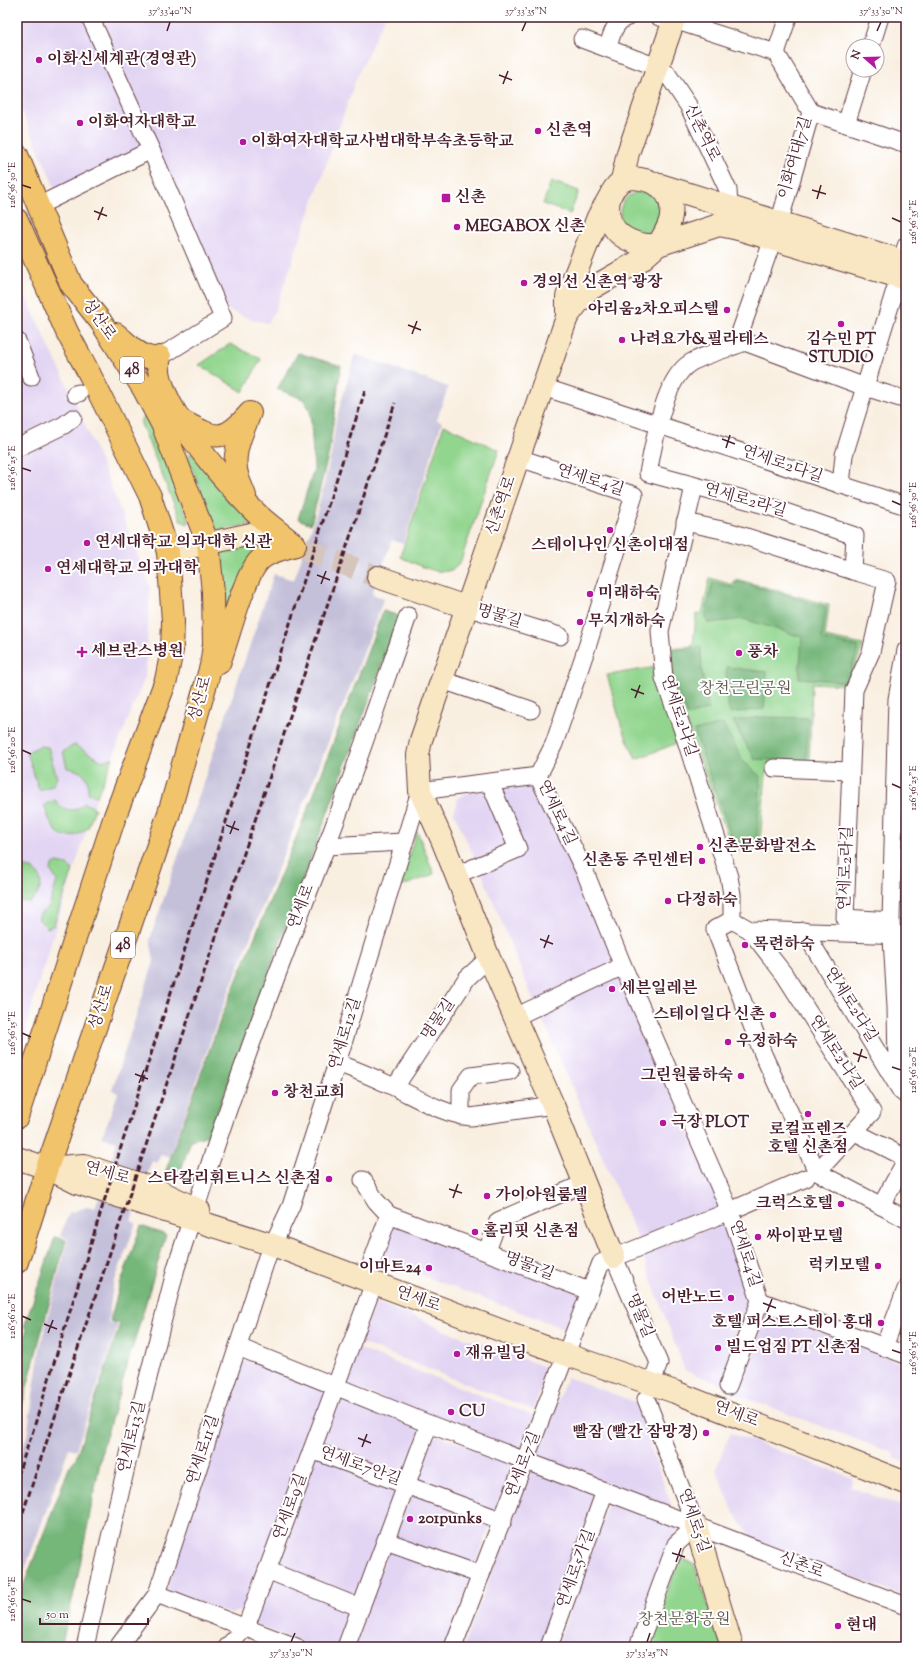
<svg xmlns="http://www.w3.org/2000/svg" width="923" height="1664" viewBox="0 0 923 1664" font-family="'Sorts Mill Goudy','Noto Serif KR',serif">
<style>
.built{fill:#e2d4f3}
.industrial{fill:#c5c0da}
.green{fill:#91d58e;stroke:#6e7a5c}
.forest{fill:#74b679;stroke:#5f6a52}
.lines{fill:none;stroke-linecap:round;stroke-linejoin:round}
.secondary-tunnel{stroke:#d6c5bd;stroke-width:22;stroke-dasharray:22 11;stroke-linecap:butt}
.street-casing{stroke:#643e46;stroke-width:19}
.secondary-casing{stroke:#643e46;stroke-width:24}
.primary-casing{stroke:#643e46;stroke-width:24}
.street{stroke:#fff;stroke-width:17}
.secondary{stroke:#f9e7c3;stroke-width:22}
.primary{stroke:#f1c36a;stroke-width:22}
.rail{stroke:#4a1f2b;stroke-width:3;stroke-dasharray:6 3;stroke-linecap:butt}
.ticks{fill:none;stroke:#4a1f2b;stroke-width:1.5}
.poi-dot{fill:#b5179e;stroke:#fff;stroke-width:1.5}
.labels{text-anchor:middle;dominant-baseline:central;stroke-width:4;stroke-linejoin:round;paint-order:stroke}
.shield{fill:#fff;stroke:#80626b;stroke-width:1}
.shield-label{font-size:15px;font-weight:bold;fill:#4a1f2b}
.poi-label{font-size:16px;font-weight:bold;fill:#4a1f2b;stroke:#fff;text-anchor:start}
.street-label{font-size:16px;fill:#4a1f2b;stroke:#fff}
.park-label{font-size:16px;fill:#5f5649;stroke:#fff}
.neatline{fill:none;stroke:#4a1f2b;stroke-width:1.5}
.ticks-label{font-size:10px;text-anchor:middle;fill:#4a1f2b}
</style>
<rect width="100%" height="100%" fill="#fff"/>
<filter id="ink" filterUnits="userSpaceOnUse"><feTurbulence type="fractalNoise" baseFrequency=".025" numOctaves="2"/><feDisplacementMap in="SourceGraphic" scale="8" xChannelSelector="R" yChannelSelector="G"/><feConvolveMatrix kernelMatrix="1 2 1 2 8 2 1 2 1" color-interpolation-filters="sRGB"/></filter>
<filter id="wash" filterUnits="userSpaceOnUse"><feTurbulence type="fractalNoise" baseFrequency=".012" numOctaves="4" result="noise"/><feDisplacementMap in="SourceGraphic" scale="16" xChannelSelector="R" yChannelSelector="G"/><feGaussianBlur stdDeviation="0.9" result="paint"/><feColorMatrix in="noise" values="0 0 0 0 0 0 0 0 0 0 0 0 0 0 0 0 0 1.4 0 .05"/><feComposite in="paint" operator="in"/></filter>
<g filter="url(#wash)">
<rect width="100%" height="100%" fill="#f9efe1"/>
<g class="built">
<path d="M17,17h69l58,128 -88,45 -39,-90z"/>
<path d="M94,17h291l-29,62 -80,229 -8,15 -15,-3 -25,-10z"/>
<path d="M17,278l55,117 38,89 40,103 -5,90 -48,119 -61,195 -19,75z"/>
<path d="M537,785l79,177 -82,40 -54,-133 -26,-56 4,-15 15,-8z"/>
<path d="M619,975l105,235 -85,31 -98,-225 6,-10z"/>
<path d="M391,1223l188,70 -14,36 -187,-70z"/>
<path d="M724,1223l29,78 -32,83 -36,-13 -43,-117z"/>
<path d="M375,1302l43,16 28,13 102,37 -15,42 -174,-68z"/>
<path d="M769,1312l137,53v98l-12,-5 1,-4 -163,-61 29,-77z"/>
<path d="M357,1348l178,68 -12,36 -179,-68z"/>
<path d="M243,1360l80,27 2,13 -73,194 -9,15 -12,5 -65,-24z"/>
<path d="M567,1377l68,25 37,106 -135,-52z"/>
<path d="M339,1395l84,31 -84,221h-26l-61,-23z"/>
<path d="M730,1433l123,45 -3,9 56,21v74l-5,13 -147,-54 -20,-28 -18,-44z"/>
<path d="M438,1435l75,27 -67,185h-96l83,-209z"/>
<path d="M532,1467l66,27 -57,153h-78z"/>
<path d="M610,1496l68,30 -45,121h-76z"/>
</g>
<path class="industrial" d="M355,354l93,33 -11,33 5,2 -39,122 -11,-4 -20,54 12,4 -25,67 -141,354 -48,138 -9,-3 -4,9 -5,-2 -3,8 -18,52 5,2 -23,63 -5,36 10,3 -42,125 -7,-2 -52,143v-125l10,-30 13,-88 28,-109 -8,-3 9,-23 18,-6 8,1 22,-66 -15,-5 16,-44 -6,-3 42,-129 -4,-22 124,-365 20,6 23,-68 14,-57 5,-35z"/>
<g class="green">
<path d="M551,181l28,10 -9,23 -27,-10z"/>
<circle cx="641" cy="213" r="21"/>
<path d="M230,344l31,15 -18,33 -44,-27z"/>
<path d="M144,417h5l40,105 -1,2 -7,-3 -40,-97v-5z"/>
<path d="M444,425l55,25 -39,113c-14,19 -42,1 -60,-6z"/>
<path d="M189,454h3l64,69 -39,8 -29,-73z"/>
<path d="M265,541l-40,68 -3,-57z"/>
<path d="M710,578l23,7 3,-6 93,26 -4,32 38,8 -14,40 -37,-2 -3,83 -42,-2 -8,87 -26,-1 -63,-173 -1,-29 24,-2 3,-31 6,-2z"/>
<path d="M657,667l23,75 -44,17 -14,-31 -15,-53z"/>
<path d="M75,745l27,16 11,-3 -16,38 -9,-3c1,-17 -4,-22 -21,-25l-4,-17z"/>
<path d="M40,746l8,1 9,31 -5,8 -13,4 -12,-38z"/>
<path d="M55,800c8,10 19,15 29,3l11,5 -7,20c-4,2 -9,7 -14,8 -20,5 -25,-18 -30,-31z"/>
<path d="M417,831l17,43 -36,14z"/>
<path d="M57,863l10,2 6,5 -20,56 -6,2 -9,-9 2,-5 9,-7 8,-26 -6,-10 1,-5z"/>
<path d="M21,866c23,2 26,23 9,36l-13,-1v-33z"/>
<path d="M684,1559l10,5 29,83h-78l34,-87z"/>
</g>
<g class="forest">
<path d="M298,353l43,13 -12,86 -18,72 -13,-5 16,-50 -4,-59 -7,-11 -26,-10z"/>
<path d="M737,581l89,26 -4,32 37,8 -12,35 -48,-4 3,-41 -58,-18 -36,4 -3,-7 8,-34 22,6z"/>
<path d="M383,611l17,5 -191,519 -18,5 -11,33h-15l56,-155 89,-214z"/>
<path d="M701,647l1,26 7,36 -21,7 -16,-40v-26z"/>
<path d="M726,667l41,5 -3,37 -34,4 -3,-14z"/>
<path d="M760,717l48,1 -2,44 -52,-3 -21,-38z"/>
<path d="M723,724l21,38 17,15 -5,71 -21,-2 -41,-115z"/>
<path d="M141,1226l25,9 -63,212 -26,133 -16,67h-44v-45l52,-134 7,-10 44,-134 -10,-3 9,-33z"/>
<path d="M55,1237l11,3 -49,185v-64l10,-32 -3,-2z"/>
</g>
</g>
<g filter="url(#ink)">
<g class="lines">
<path class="secondary-tunnel" d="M304,549l74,28"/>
<defs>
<g id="street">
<path d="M90,17l61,133 72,168 -63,39"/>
<path d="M659,17l15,3 102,33 35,59 -32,111"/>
<path d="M582,39l75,28 9,5 22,33 40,85 1,17"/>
<path d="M871,46l9,-29"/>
<path d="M608,47c3,-11 7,-27 20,-30"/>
<path d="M776,53l12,-36"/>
<path d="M811,112l95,32"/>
<path d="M846,124l17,-54"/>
<path d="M38,206l113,-56"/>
<path d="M17,341l14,36"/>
<path d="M745,342l-4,-12 32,-91"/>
<path d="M543,387l363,119"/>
<path d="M75,394l4,-1"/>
<path d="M17,448l47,-23 9,-7"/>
<path d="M519,458l115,37 -46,149 -34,100 -16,32 47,96 38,94 107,245 30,90 -32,85"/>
<path d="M841,485l3,-30 51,-165 11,-44"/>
<path d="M694,487l-34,144 4,47 18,50 47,149 3,17v26"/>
<path d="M685,522l46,10 122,39"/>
<path d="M466,607l94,29"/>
<path d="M442,680l89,30"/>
<path d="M774,768l76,3"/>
<path d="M326,846l77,-4"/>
<path d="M456,875l62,-26 -28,-66"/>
<path d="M891,921l-46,-3 9,-228 17,-38 16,-71 -34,-10 2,-35 -90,-31 -117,-32c6,-29 15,-93 42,-110 13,-8 40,-15 55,-21l120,45 41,13"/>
<path d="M750,930l34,44 88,138 -55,60"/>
<path d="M804,931l97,160 5,4"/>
<path d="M906,935l-156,-5 -18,-10 -17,9 48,125 54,118 89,47"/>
<path d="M515,1017l108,-51"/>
<path d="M337,1063c20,7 38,15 57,24 25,12 49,27 77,30l82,-12"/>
<path d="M896,1080l1,-14 -1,-59 -5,-86 6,-222 9,-49"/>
<path d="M395,1087l72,-109 22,-20"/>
<path d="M461,1116v-26l10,-14 39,-5"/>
<path d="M855,1132l51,26"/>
<path d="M363,1180l13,21 13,14 200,76"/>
<path d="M199,1198c37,-119 82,-235 127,-351 29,-76 55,-154 82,-231"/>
<path d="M881,1206l25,-46"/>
<path d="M487,1251l11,-30 87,-38"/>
<path d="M614,1257l45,106 -4,11"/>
<path d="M370,1267l19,-52"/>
<path d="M760,1301l146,54"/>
<path d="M238,1347l191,77 477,182"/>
<path d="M884,1347l22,-58"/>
<path d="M646,1399l50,127"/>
<path d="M312,1450l191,71"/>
<path d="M386,1541l95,34"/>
<path d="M267,1570l94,38"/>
<path d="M157,1594l139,53"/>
<path d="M85,1647l47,-206 44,-173 16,-50"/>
<path d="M118,1647l39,-53 110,-337 24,-51 46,-143 83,-272 118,-15"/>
<path d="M227,1647l19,-20 128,-344"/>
<path d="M346,1647l83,-223"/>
<path d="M453,1647l148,-384 129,-52 76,-33"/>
<path d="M549,1647l56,-156"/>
<path d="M638,1647l38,-103 20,-18"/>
</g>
<g id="secondary">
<path d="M629,178c23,0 46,11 42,38 -1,10 -8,20 -13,29 -12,1 -26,-2 -36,-9 -21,-15 -18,-50 7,-58z"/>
<path d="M622,180l6,-27 47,-136"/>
<path d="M660,185l246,77"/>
<path d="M609,198l-11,19 -25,63 -6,17v20l-146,423 -3,15 2,36 23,51 46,116 64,147 61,152"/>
<path d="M739,229l-4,-1 171,51"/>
<path d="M567,317l20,-26 54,-31 17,-15 61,-20 20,4"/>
<path d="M168,552l83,-18c15,-1 26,3 40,9"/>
<path d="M378,577l88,30"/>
<path d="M17,1158l30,10 30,15 196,62 280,105 122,42 231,91"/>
<path d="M47,1168l37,-3 73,25 42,20"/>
<path d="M696,1526l36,121"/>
</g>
<g id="primary">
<path d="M17,155l54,129 30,38 42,66 20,38 19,50 26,68 5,48 1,52 -3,22 -42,147 -122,355 -30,94"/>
<path d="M17,220l50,112 23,43 60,121 18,56 5,69 -1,29 -6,30 -51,136 -98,301"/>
<path d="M116,334c11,9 28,29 44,23"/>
<path d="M160,357c-12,39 67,128 95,155 12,12 27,22 40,33"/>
<path d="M182,421c34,18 41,23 68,-8"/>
<path d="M245,496c-2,-6 -5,-12 -7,-18 -7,-21 2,-41 10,-60"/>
<path d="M219,663c9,-23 25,-90 42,-104 9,-8 22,-10 34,-14"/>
</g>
</defs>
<use href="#street" class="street-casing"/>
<use href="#secondary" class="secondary-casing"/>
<use href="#primary" class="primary-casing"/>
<use href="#street" class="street"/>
<use href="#secondary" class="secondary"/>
<use href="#primary" class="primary"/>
<g class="rail">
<path d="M17,1476l14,-39 89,-287 245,-759"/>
<path d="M17,1530l378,-1127"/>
</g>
</g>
</g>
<path class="ticks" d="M167,31l3,-9M522,31l4,-9M877,31l4,-9M499,75l13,5M503,84l5,-13M22,185l9,3M812,190l14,4M817,199l4,-14M94,211l13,5M892,218l9,4M98,220l5,-13M408,325l13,5M412,334l5,-13M722,439l13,5M726,448l4,-13M22,468l9,3M892,501l9,4M317,575l13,5M321,584l5,-13M631,689l13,5M635,698l5,-13M22,750l9,4M892,784l9,4M226,825l13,5M230,834l5,-13M540,939l13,5M544,948l5,-13M22,1033l9,4M853,1053l14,5M858,1062l4,-13M892,1067l9,3M135,1074l13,5M139,1083l5,-13M449,1189l13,4M453,1198l5,-14M763,1303l13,5M767,1312l5,-13M22,1316l9,4M44,1324l13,5M48,1333l5,-13M892,1350l9,3M358,1438l13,5M362,1447l5,-13M672,1553l13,4M676,1562l5,-14M22,1599l9,3M291,1642l4,-9M647,1642l3,-9"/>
<g class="poi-dot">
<circle cx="39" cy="60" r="4"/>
<circle cx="80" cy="123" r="4"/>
<circle cx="538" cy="131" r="4"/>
<circle cx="243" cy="142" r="4"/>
<rect x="441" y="193" width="10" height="10" rx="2"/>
<circle cx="457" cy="227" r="4"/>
<circle cx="524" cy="283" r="4"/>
<circle cx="727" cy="310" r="4"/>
<circle cx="841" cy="324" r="4"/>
<circle cx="622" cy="340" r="4"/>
<circle cx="610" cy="530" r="4"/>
<circle cx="87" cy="543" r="4"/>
<circle cx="48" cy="569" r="4"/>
<circle cx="590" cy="594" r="4"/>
<circle cx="580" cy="622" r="4"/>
<path d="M80 646h4v4h4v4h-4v4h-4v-4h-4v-4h4z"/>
<circle cx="739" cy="653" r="4"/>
<circle cx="700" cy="847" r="4"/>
<circle cx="702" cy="861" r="4"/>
<circle cx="668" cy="901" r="4"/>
<circle cx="745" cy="945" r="4"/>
<circle cx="612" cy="989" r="4"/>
<circle cx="773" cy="1015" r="4"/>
<circle cx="728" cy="1042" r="4"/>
<circle cx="741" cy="1076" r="4"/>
<circle cx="275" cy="1093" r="4"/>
<circle cx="808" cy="1114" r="4"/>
<circle cx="663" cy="1123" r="4"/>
<circle cx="329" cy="1179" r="4"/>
<circle cx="487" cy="1196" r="4"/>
<circle cx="841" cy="1204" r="4"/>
<circle cx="475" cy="1232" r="4"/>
<circle cx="758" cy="1237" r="4"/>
<circle cx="878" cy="1266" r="4"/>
<circle cx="429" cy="1268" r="4"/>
<circle cx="731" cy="1298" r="4"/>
<circle cx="881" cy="1323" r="4"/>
<circle cx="718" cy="1348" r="4"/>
<circle cx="457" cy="1354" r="4"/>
<circle cx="451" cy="1412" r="4"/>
<circle cx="706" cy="1433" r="4"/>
<circle cx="410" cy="1519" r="4"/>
<circle cx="838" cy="1626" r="4"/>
</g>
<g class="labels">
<g class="shield">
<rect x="120" y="357" width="24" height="26" rx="3"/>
<rect x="111" y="932" width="24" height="26" rx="3"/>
</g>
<g class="shield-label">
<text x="132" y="370">48</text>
<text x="123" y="945">48</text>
</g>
<g class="poi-label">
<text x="47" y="60">이화신세계관(경영관)</text>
<text x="88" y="123">이화여자대학교</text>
<text x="546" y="131">신촌역</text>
<text x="251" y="142">이화여자대학교사범대학부속초등학교</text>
<text x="455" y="198">신촌</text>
<text x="465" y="227">MEGABOX 신촌</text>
<text x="532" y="283">경의선 신촌역 광장</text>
<text x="719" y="310" text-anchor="end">아리움2차오피스텔</text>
<text x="630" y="340">나려요가&amp;필라테스</text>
<text x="841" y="340" text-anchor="middle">김수민 PT<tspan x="841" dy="18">STUDIO</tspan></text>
<text x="95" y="543">연세대학교 의과대학 신관</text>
<text x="610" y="546" text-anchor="middle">스테이나인 신촌이대점</text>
<text x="56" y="569">연세대학교 의과대학</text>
<text x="598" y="594">미래하숙</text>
<text x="588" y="622">무지개하숙</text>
<text x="91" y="652">세브란스병원</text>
<text x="747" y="653">풍차</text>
<text x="708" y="847">신촌문화발전소</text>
<text x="694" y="861" text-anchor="end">신촌동 주민센터</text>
<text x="676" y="901">다정하숙</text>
<text x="753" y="945">목련하숙</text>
<text x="620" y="989">세븐일레븐</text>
<text x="765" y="1015" text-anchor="end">스테이일다 신촌</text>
<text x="736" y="1042">우정하숙</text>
<text x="733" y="1076" text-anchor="end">그린원룸하숙</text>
<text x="283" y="1093">창천교회</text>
<text x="671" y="1123">극장 PLOT</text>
<text x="808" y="1130" text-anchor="middle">로컬프렌즈<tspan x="808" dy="18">호텔 신촌점</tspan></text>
<text x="321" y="1179" text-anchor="end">스타칼리휘트니스 신촌점</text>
<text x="495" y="1196">가이아원룸텔</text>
<text x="833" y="1204" text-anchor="end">크럭스호텔</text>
<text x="483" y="1232">홀리핏 신촌점</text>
<text x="766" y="1237">싸이판모텔</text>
<text x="870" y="1266" text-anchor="end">럭키모텔</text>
<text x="421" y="1268" text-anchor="end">이마트24</text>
<text x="723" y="1298" text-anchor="end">어반노드</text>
<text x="873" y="1323" text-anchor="end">호텔 퍼스트스테이 홍대</text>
<text x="726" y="1348">빌드업짐 PT 신촌점</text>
<text x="465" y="1354">재유빌딩</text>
<text x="459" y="1412">CU</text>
<text x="698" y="1433" text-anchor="end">빨잠 (빨간 잠망경)</text>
<text x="418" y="1519">201punks</text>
<text x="846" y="1626">현대</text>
</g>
<g class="street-label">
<text transform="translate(701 133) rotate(64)">신촌역로</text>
<text transform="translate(796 158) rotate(-74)">이화여대7길</text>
<text transform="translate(98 320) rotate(55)">성산로</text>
<text transform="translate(782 465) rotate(19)">연세로2다길</text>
<text transform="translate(590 481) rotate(18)">연세로4길</text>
<text transform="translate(745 501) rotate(16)">연세로2라길</text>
<text transform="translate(502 506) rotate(-71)">신촌역로</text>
<text transform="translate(499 617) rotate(17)">명물길</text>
<text transform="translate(201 699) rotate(-74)">성산로</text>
<text transform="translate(678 716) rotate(72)">연세로2나길</text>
<text transform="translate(556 813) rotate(65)">연세로4길</text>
<text transform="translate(847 868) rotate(-88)">연세로2라길</text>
<text transform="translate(302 907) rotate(-69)">연세로</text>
<text transform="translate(850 1005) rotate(58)">연세로2다길</text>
<text transform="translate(102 1007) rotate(-72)">성산로</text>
<text transform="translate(439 1020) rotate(-56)">명물길</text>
<text transform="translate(346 1034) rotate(-73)">연세로12길</text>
<text transform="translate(835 1053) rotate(57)">연세로2나길</text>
<text transform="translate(107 1174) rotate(16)">연세로</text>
<text transform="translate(744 1254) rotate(72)">연세로4길</text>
<text transform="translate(529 1267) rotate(21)">명물1길</text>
<text transform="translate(418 1300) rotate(20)">연세로</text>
<text transform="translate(639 1316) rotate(67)">명물길</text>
<text transform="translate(736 1415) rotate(21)">연세로</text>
<text transform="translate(133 1437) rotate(-77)">연세로13길</text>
<text transform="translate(204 1450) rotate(-72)">연세로11길</text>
<text transform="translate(524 1465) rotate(-69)">연세로7길</text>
<text transform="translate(360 1467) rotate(20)">연세로7안길</text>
<text transform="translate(291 1507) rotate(-70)">연세로9길</text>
<text transform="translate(693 1521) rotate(71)">연세로5길</text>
<text transform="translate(801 1566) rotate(21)">신촌로</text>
<text transform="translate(577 1569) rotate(-70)">연세로5가길</text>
</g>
<g class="park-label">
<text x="745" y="689">창천근린공원</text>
<text x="684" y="1620">창천문화공원</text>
</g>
</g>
<rect width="923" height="1664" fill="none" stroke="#fff" stroke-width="44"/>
<g transform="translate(865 58) rotate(290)"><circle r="19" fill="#ffffff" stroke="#b7a5aa"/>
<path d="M0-3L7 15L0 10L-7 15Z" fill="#b5179e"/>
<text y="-6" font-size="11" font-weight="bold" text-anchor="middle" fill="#4a1f2b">N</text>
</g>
<path d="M40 1618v6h108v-6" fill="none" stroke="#4a1f2b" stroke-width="2"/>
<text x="46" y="1618" font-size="12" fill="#4a1f2b" stroke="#ffffff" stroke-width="3" paint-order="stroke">50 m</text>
<rect x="22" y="22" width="879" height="1620" class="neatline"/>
<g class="ticks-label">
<text x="170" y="14">37°33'40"N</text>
<text x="526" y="14">37°33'35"N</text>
<text x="881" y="14">37°33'30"N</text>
<text transform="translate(11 185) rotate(-90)" y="4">126°56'30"E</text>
<text transform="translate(912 222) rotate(-90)" y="4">126°56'35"E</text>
<text transform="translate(11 468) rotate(-90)" y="4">126°56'25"E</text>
<text transform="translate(912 505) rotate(-90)" y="4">126°56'30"E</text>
<text transform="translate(11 750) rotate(-90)" y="4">126°56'20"E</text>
<text transform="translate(912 788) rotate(-90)" y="4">126°56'25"E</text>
<text transform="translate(11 1033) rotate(-90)" y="4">126°56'15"E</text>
<text transform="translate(912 1070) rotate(-90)" y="4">126°56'20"E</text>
<text transform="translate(11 1316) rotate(-90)" y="4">126°56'10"E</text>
<text transform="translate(912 1353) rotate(-90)" y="4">126°56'15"E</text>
<text transform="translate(11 1599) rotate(-90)" y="4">126°56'05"E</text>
<text x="291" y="1656">37°33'30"N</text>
<text x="647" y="1656">37°33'25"N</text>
</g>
</svg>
